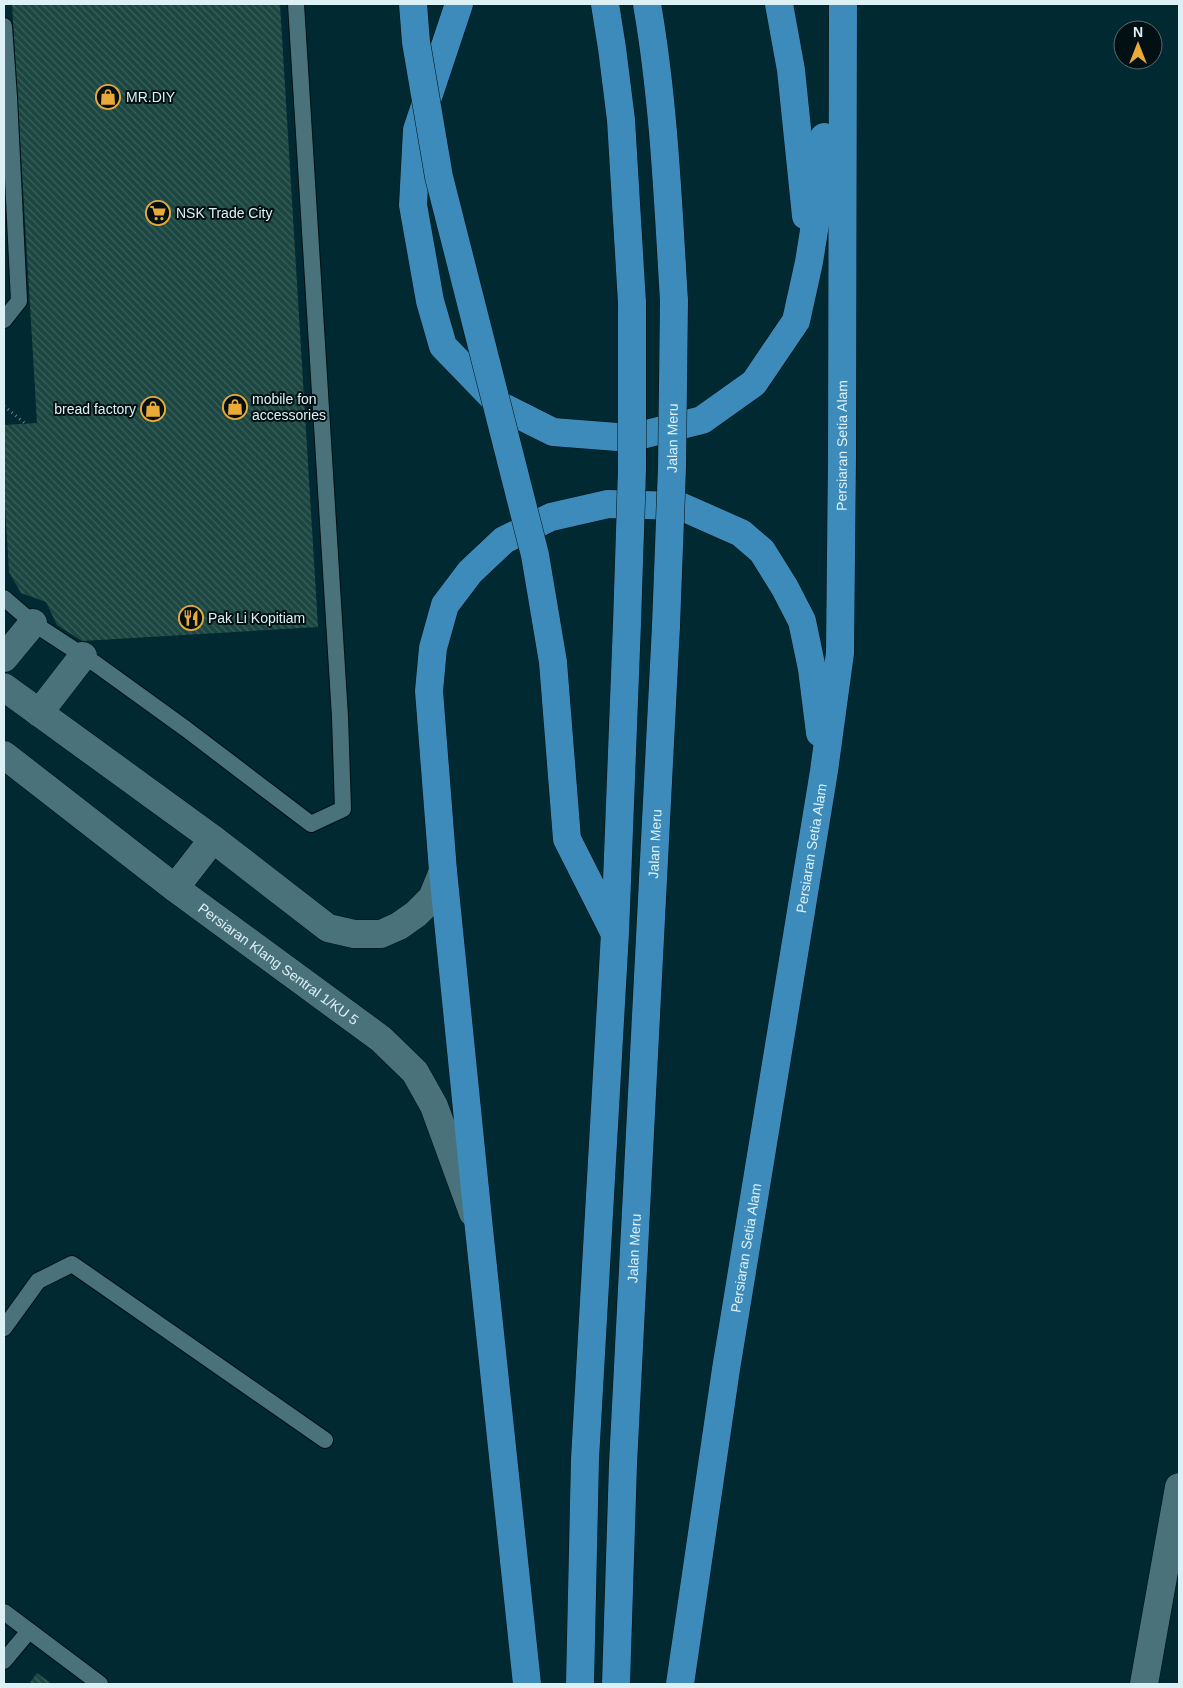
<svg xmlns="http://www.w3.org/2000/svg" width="1183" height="1688" viewBox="0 0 1183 1688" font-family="Helvetica,sans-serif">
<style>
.building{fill:url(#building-back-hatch)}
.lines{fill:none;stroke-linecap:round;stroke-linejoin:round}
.service-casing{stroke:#001014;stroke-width:18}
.minor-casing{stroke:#001014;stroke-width:29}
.tertiary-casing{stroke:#001014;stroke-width:29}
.trunk-casing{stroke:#001014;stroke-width:29}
.path{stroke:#64848b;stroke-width:3;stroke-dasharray:1 4;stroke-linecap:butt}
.service{stroke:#4a727b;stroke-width:16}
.minor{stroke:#4a727b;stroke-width:28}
.tertiary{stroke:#4a727b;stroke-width:28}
.trunk{stroke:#3c8bba;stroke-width:28}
.trunk-bridge-casing{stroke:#001014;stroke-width:29;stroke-linecap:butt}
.trunk-bridge{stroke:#3c8bba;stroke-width:28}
.labels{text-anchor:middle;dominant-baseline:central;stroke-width:4;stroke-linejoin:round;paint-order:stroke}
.poi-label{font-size:14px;fill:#dcf1f6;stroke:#021013;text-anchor:start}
.street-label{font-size:14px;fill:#dcf1f6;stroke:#021013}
</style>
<defs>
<pattern id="building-back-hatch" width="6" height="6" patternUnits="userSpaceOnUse" patternTransform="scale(1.25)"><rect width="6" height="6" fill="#1c4641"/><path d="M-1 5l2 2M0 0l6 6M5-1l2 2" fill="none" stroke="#3c615d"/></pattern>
</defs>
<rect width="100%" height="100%" fill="#002931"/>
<g class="building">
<path d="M12,4h268l38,623 -236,14 -25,-16 -11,-23 -25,-9 -12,-21 -5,-82v-65l33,-2z"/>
<path d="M37,1673l15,11h-23z"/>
</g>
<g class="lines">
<defs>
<g id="service">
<path d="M4,26l5,71 10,204 -15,19"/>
<path d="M4,598l29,25 63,41 90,65 125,95 32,-15 -3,-92 -44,-713"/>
<path d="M4,1328l34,-47 34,-17 253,176"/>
<path d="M4,1612l96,72"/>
<path d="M4,1661l25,-30"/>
</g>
<g id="minor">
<path d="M4,658l29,-35"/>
<path d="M39,713l44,-57"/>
<path d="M1144,1684l35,-197"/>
</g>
<g id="tertiary">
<path d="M4,687l209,152 115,89 26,6h27l18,-8 17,-12 16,-16 11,-27"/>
<path id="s1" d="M4,755l171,133 206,151 34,33 19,34 39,107"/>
<path d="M175,888l38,-49"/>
</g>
<g id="trunk">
<path d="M459,4l-42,126 -4,75 17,96 13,45 58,60 52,26 77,6 72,-18 52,-37 42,-62 13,-59 14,-88 1,-37"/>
<path d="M605,4l7,44 9,72 11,183"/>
<path d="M647,4c17,98 21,198 27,297"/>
<path d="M779,4l12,66 15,146"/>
<path d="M553,662l14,177 47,93"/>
<path d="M527,1684l-48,-455 -36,-358 -14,-180 4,-43 12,-43 25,-33 34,-32 47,-23 57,-13 72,2 61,27 21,18 23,37 17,33 10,48 8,64"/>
<path d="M580,1684l5,-225 30,-526 12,-310"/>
<path id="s2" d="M616,1684l7,-220 43,-838"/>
<path id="s3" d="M680,1684l46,-315 98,-598 16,-118 2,-196 1,-453"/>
</g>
</defs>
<use href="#service" class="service-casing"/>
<use href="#minor" class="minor-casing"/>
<use href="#tertiary" class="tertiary-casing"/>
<use href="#trunk" class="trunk-casing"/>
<path class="path" d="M4,406l22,18"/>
<use href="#service" class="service"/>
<use href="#minor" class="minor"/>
<use href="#tertiary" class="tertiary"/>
<use href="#trunk" class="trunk"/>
<defs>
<g id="trunk-bridge">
<path d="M413,4l3,38 23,135 96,378 18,107"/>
<path d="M627,623l5,-153v-167"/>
<path id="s4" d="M666,626l6,-159 2,-166"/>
</g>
</defs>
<use href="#trunk-bridge" class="trunk-bridge-casing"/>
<use href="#trunk-bridge" class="trunk-bridge"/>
</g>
<defs>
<symbol id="shop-ring" viewBox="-11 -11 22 22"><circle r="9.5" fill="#021013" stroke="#eaaa39" stroke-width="1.5"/><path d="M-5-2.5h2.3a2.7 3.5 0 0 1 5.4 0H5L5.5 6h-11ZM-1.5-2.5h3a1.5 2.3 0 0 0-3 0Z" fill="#eaaa39"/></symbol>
<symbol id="supermarket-ring" viewBox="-11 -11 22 22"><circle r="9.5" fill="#021013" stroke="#eaaa39" stroke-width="1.5"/><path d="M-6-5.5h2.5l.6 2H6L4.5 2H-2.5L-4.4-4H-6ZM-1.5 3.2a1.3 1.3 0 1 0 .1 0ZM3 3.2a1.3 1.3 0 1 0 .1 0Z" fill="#eaaa39"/></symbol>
<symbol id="restaurant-ring" viewBox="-11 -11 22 22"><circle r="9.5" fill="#021013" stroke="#eaaa39" stroke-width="1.5"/><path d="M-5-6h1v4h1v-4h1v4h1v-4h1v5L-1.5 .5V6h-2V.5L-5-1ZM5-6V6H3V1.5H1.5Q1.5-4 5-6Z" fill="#eaaa39"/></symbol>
</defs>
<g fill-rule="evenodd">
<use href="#shop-ring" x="94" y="83" width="28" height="28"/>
<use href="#supermarket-ring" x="144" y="199" width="28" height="28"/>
<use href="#shop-ring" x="221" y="393" width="28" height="28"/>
<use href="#shop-ring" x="139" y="395" width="28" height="28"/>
<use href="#restaurant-ring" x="177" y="604" width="28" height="28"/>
</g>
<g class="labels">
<g class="poi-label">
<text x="126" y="97">MR.DIY</text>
<text x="176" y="213">NSK Trade City</text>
<text x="252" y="399">mobile fon<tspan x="252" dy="16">accessories</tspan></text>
<text x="136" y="409" text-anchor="end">bread factory</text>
<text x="208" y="618">Pak Li Kopitiam</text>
</g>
<g class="street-label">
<text stroke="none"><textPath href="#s4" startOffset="188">Jalan Meru</textPath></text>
<text stroke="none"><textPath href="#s3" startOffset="1251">Persiaran Setia Alam</textPath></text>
<text stroke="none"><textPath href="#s2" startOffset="841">Jalan Meru</textPath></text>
<text stroke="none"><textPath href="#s3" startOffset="846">Persiaran Setia Alam</textPath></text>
<text stroke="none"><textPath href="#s1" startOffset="345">Persiaran Klang Sentral 1/KU 5</textPath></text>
<text stroke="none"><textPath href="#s2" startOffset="436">Jalan Meru</textPath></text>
<text stroke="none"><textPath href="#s3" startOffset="441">Persiaran Setia Alam</textPath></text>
</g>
</g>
<rect width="1183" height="1688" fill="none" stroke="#dcf1f6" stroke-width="10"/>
<g transform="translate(1138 45)"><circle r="24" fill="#021013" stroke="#596a6e"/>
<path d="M0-4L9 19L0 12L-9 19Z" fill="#eaaa39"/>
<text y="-8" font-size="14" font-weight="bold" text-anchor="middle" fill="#dcf1f6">N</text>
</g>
</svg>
